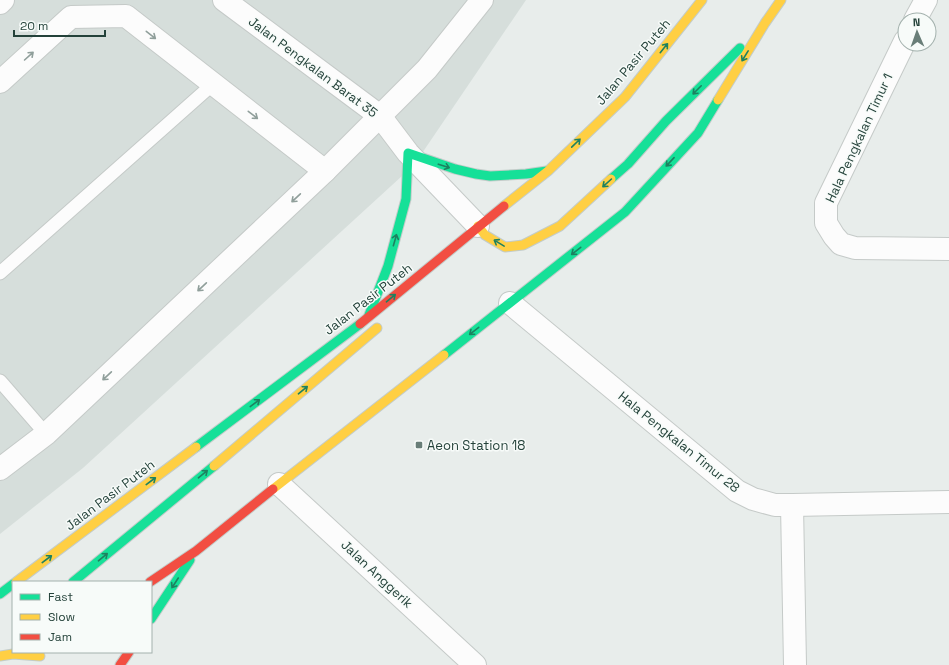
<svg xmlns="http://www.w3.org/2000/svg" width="949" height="665" viewBox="0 0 949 665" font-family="'Space Grotesk',sans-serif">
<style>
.built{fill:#d6dedb}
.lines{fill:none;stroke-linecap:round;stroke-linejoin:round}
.lane-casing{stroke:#c5cac8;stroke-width:15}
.street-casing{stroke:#c5cac8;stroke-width:24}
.fast-casing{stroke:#c3ccc9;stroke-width:11}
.slow-casing{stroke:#c3ccc9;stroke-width:11}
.jam-casing{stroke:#c3ccc9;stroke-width:11}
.lane{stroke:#fcfcfc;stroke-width:13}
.street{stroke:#fcfcfc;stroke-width:22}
.fast{stroke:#16e098;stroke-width:9}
.slow{stroke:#ffcf43;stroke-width:9}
.jam{stroke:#f24e42;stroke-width:9}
.oneway{stroke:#909f9b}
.oneway2{stroke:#1e8160}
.poi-dot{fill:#697e78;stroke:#f7fbf9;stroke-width:1.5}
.labels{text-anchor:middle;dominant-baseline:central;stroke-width:3;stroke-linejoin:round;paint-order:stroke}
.street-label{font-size:13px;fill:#24423a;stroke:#f7fbf9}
.poi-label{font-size:13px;fill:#24423a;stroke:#f7fbf9;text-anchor:start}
</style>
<rect width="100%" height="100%" fill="#e8edeb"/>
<path class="built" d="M0,0h526l-112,165 -331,303 -83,66z"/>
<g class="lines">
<defs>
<g id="lane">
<path d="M0,273l213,-189"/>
<path d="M0,381l46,53"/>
</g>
<g id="street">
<path d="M224,0l156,116 28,37 70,73"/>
<path d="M0,3l3,-3"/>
<path d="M915,20l11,-20"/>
<path d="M905,41l-79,162v20l8,13 7,8 14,4 94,1"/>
<path d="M0,82l71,-65 55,-1 199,155"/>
<path d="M510,303l227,188 16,8 22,6h17l157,-3"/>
<path d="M0,469l46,-35 279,-263 102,-102 55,-69"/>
<path d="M279,484l196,181"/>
<path d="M792,505l3,160"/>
</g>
<g id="fast">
<path d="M611,179l17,-15 38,-43 74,-73"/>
<path d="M369,315l19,-49 18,-67 2,-46 47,16 21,5 14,2 36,-2 21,-3"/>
<path d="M444,355l181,-143 73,-79 20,-33"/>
<path d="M196,447l164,-123"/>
<path d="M73,582l141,-116"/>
<path d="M0,594l13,-10"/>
<path d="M151,619l39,-59"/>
</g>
<g id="slow">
<path d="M718,100l47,-77 16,-23"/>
<path d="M504,206l44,-35 77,-74 77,-97"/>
<path d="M478,226l7,9 20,12 18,-2 37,-19 51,-47"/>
<path d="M214,466l163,-138"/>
<path d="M273,489l171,-134"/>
<path d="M16,582l180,-135"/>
<path d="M0,656l13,-2 27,2"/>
</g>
<g id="jam">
<path d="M360,324l144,-118"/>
<path d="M150,582l46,-31 77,-62"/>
<path d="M120,665l9,-13"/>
</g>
</defs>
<use href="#lane" class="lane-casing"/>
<use href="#street" class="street-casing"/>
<use href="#fast" class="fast-casing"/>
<use href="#slow" class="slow-casing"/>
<use href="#jam" class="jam-casing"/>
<use href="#lane" class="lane"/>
<use href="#street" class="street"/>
<use href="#fast" class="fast"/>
<use href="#slow" class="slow"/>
<use href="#jam" class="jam"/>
</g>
<defs><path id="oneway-shaft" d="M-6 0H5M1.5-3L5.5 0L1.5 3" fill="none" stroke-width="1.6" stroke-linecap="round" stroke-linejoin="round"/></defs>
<g class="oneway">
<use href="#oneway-shaft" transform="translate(151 35) rotate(38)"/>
<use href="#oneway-shaft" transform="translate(29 56) rotate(-42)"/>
<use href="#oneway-shaft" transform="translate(253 115) rotate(38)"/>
<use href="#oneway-shaft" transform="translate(296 198) rotate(137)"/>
<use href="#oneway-shaft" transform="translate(202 287) rotate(137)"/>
<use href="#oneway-shaft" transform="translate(107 376) rotate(137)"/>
</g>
<g class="oneway2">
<use href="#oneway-shaft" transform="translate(664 48) rotate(-51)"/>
<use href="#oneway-shaft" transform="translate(745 56) rotate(122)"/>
<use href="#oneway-shaft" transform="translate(697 90) rotate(135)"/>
<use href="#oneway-shaft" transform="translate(576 143) rotate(-44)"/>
<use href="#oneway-shaft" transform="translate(670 162) rotate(133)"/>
<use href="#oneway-shaft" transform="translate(444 166) rotate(18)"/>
<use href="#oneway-shaft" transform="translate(607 183) rotate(138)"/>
<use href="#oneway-shaft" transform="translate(395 240) rotate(-74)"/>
<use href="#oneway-shaft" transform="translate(499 243) rotate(-149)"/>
<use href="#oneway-shaft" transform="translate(576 251) rotate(142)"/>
<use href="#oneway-shaft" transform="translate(391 298) rotate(-40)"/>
<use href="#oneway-shaft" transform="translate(474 331) rotate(142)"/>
<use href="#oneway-shaft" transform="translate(303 390) rotate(-40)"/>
<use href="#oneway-shaft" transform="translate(255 403) rotate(-37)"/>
<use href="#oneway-shaft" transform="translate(203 474) rotate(-40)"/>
<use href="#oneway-shaft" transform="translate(151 481) rotate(-37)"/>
<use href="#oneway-shaft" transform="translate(103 557) rotate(-40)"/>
<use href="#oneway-shaft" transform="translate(47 559) rotate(-37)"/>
<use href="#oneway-shaft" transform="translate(175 583) rotate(123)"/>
</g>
<rect class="poi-dot" x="415" y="441" width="8" height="8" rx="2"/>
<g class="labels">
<g class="street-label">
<text transform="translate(633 62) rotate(-50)">Jalan Pasir Puteh</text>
<text transform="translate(313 67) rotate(37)">Jalan Pengkalan Barat 35</text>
<text transform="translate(859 138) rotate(-65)">Hala Pengkalan Timur 1</text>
<text transform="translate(368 299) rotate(-38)">Jalan Pasir Puteh</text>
<text transform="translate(679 442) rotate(39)">Hala Pengkalan Timur 28</text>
<text transform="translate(110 495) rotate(-37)">Jalan Pasir Puteh</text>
<text transform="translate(377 574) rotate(43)">Jalan Anggerik</text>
</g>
<g class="poi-label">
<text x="427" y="445">Aeon Station 18</text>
</g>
</g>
<rect x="12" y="581" width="140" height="72" fill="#f7fbf9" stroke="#a3b1ad"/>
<rect x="20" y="594" width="20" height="6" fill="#16e098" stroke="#a3b1ad"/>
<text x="48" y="601" font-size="12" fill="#24423a">Fast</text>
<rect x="20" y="614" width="20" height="6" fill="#ffcf43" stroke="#a3b1ad"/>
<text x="48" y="621" font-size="12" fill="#24423a">Slow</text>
<rect x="20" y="634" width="20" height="6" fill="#f24e42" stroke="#a3b1ad"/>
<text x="48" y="641" font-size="12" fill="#24423a">Jam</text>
<g transform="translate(917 32) rotate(358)"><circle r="19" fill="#f7fbf9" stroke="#a3b1ad"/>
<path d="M0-3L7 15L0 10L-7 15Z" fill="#697e78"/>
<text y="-6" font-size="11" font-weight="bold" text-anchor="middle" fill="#24423a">N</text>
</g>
<path d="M14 30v6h91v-6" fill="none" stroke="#24423a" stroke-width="2"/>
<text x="20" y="30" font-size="12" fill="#24423a" stroke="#f7fbf9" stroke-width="3" paint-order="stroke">20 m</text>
</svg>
